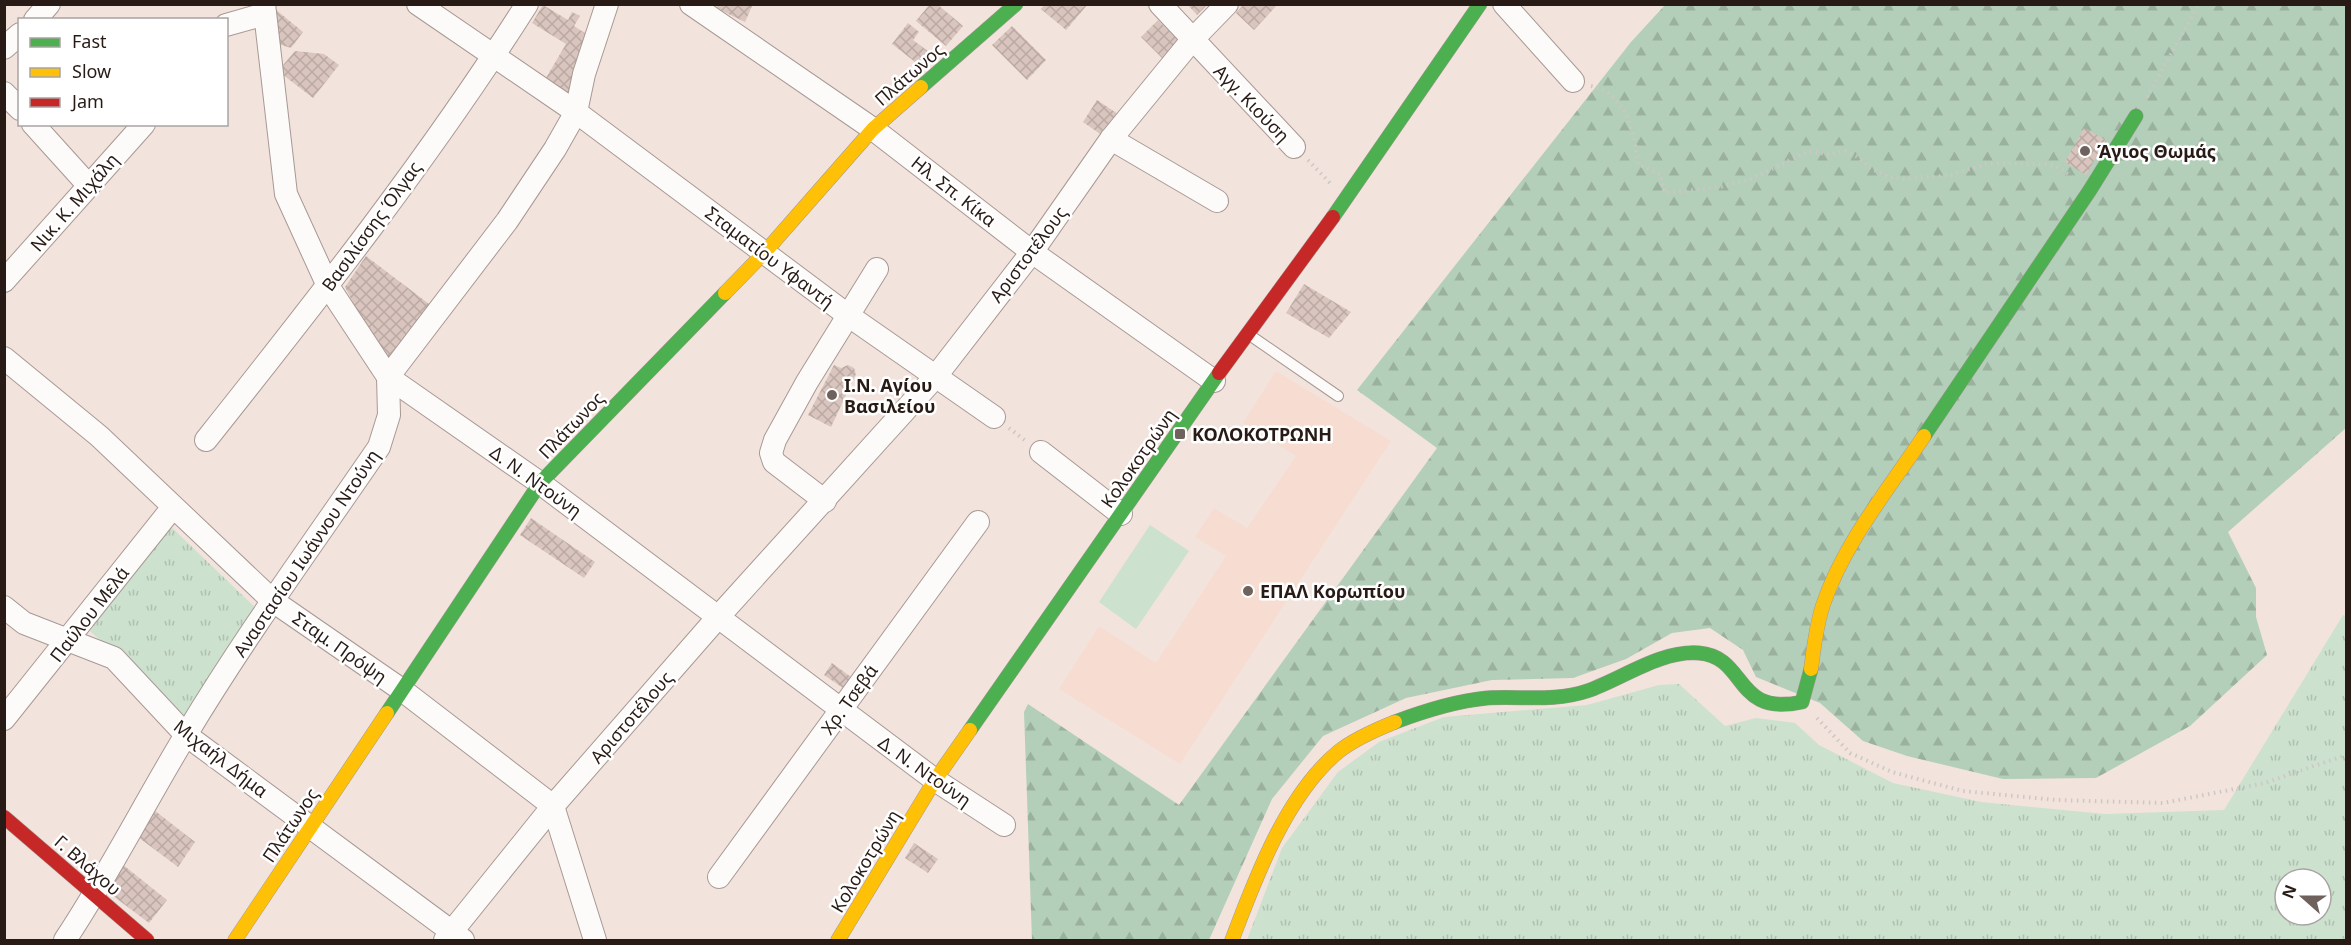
<svg xmlns="http://www.w3.org/2000/svg" width="2351" height="945" viewBox="0 0 2351 945" font-family="'Noto Sans',sans-serif">
<style>
.built{fill:#f7dcd2}
.grass{fill:url(#grass-tufts);fill-rule:evenodd}
.forest{fill:url(#forest-firs)}
.garden{fill:#cde1cf}
.building{fill:url(#building-cross-hatch)}
.lines{fill:none;stroke-linecap:round;stroke-linejoin:round}
.lane-casing{stroke:#a79994;stroke-width:12}
.street-casing{stroke:#a79994;stroke-width:24}
.fast-casing{stroke:#a79994;stroke-width:15}
.slow-casing{stroke:#a79994;stroke-width:15}
.jam-casing{stroke:#a79994;stroke-width:15}
.path{stroke:#cdc7c5;stroke-width:4;stroke-dasharray:1.5 4.5;stroke-linecap:butt}
.lane{stroke:#fdfbfa;stroke-width:10}
.street{stroke:#fdfbfa;stroke-width:22}
.fast{stroke:#4caf50;stroke-width:14}
.slow{stroke:#ffc107;stroke-width:14}
.jam{stroke:#c62828;stroke-width:14}
.poi-dot{fill:#6f615c;stroke:#fff;stroke-width:2}
.labels{text-anchor:middle;dominant-baseline:central;stroke-width:5;stroke-linejoin:round;paint-order:stroke}
.street-label{font-size:18px;fill:#281b16;stroke:#fff}
.poi-label{font-size:18px;font-weight:bold;fill:#281b16;stroke:#fff;text-anchor:start}
</style>
<defs>
<pattern id="grass-tufts" width="24" height="20" patternUnits="userSpaceOnUse" patternTransform="scale(1.5)"><rect width="24" height="20" fill="#cde1cf"/><path d="M3 7l-1-3M5 7V3M7 7l1-3M15 17l-1-3M17 17v-4M19 17l1-3" fill="none" stroke="#b0c0b1"/></pattern>
<pattern id="forest-firs" width="22" height="20" patternUnits="userSpaceOnUse" patternTransform="scale(1.5)"><rect width="22" height="20" fill="#b3cfb9"/><path d="M5 1l3.5 6h-7zM16 11l3.5 6h-7z" fill="#9ab19e"/></pattern>
<pattern id="building-cross-hatch" width="8" height="8" patternUnits="userSpaceOnUse" patternTransform="scale(1.5)"><rect width="8" height="8" fill="#d9c5be"/><path d="M0 0l8 8M0 8l8-8" fill="none" stroke="#baa9a3"/></pattern>
</defs>
<rect width="100%" height="100%" fill="#f3e3dd"/>
<path class="built" d="M1276,371l115,70 -211,323 -121,-75 40,-63 57,37 70,-107 -31,-19 19,-29 33,20 49,-72 -53,-33z"/>
<g class="grass">
<path d="M167,523l96,92 -70,108 -103,-92z"/>
<path d="M2343,615l3,1v324h-1099l35,-92 56,-76 41,-30 65,-25 143,-12 72,-20 20,-1 46,42 31,-8 39,5 24,22 74,38 88,19 124,12 119,-4zM2285,879h36v36h-36z"/>
</g>
<path class="forest" d="M1665,5h681v423l-118,104 28,56v29l11,38 -77,71 -94,52 -93,1 -96,-23 -44,-15 -43,-38 -64,-26 -13,-27 -33,-22 -38,5 -46,26 -53,19 -81,2 -86,18 -83,38 -51,63 -63,141h-177l-8,-228 4,-8 151,101 258,-357 -80,-58 274,-348z"/>
<path class="garden" d="M1150,525l39,26 -53,78 -37,-27z"/>
<g class="building">
<path d="M269,4l34,28 -12,16 -22,-7z"/>
<path d="M718,4h35l-8,18 -29,-14z"/>
<path d="M930,4h7l26,22 -17,20 -30,-25z"/>
<path d="M1045,4h43l-22,26 -25,-21z"/>
<path d="M1187,4h21l-11,11z"/>
<path d="M1244,4h34l-24,26 -18,-17z"/>
<path d="M543,5l25,15 4,-8 8,4 -6,10 17,11 -17,46 -8,14 -23,-14 23,-39 -34,-21z"/>
<path d="M1158,20l23,23 -17,17 -23,-23z"/>
<path d="M908,23l11,9 -6,8 16,12 -10,13 -27,-21z"/>
<path d="M1012,26l34,34 -19,20 -35,-35z"/>
<path d="M295,51l29,3 15,11 -26,33 -35,-27z"/>
<path d="M1097,100l21,14 -15,22 -20,-14z"/>
<path d="M2084,128l22,12 -20,35 -21,-13z"/>
<path d="M366,256l67,51 -43,60 -10,-11 -35,-69z"/>
<path d="M1304,284l47,28 -22,26 -43,-25z"/>
<path d="M834,365l7,3 7,-3 6,3 2,6 -25,53 -23,-12z"/>
<path d="M531,518l64,44 -11,16 -64,-43z"/>
<path d="M832,663l19,14 -8,11 -19,-13z"/>
<path d="M154,810l41,32 -17,25 -40,-30z"/>
<path d="M914,843l24,16 -10,14 -23,-15z"/>
<path d="M122,864l45,36 -18,23 -45,-34z"/>
</g>
<g class="lines">
<defs>
<path id="lane" d="M1251,336l87,60"/>
<g id="street">
<path d="M264,4l22,190 42,92 60,91 152,106 395,297 69,45"/>
<path d="M418,4l158,108 273,204 145,101"/>
<path d="M691,4l182,125 159,123 182,129"/>
<path d="M1160,4l134,143"/>
<path d="M1504,4l69,77"/>
<path d="M35,20l14,-16"/>
<path d="M226,25l39,-11"/>
<path d="M4,48l16,-14"/>
<path d="M4,93l16,16"/>
<path d="M33,124l56,62"/>
<path d="M1111,139l106,62"/>
<path d="M4,281l140,-157"/>
<path d="M4,358l95,78 174,165 129,89 151,116 42,134"/>
<path d="M206,440c112,-141 224,-283 321,-436"/>
<path d="M1041,452l80,62"/>
<path d="M825,501l-51,-39 -3,-9 4,-13 32,-58 70,-113"/>
<path d="M4,607l20,16 90,35 72,77 277,205"/>
<path d="M4,719l169,-212"/>
<path d="M719,877l259,-355"/>
<path d="M65,940c44,-66 80,-138 122,-207 59,-98 127,-191 192,-286l10,-32 -1,-38 119,-156 48,-72 21,-37 8,-38 23,-70"/>
<path d="M445,940l108,-134 166,-190 217,-240 96,-124 79,-113 81,-99 35,-36"/>
</g>
<g id="fast">
<path d="M921,87l95,-83"/>
<path d="M1333,217l147,-213"/>
<path d="M1924,436l166,-246 46,-74"/>
<path d="M387,713l153,-230 185,-190"/>
<path d="M1395,722c29,-11 61,-21 92,-24 34,-2 68,4 100,-7 35,-12 73,-41 112,-38 49,4 34,64 103,49l9,-33"/>
<path d="M970,730l249,-357"/>
</g>
<g id="slow">
<path d="M725,293l39,-40 109,-124 48,-42"/>
<path d="M1811,669c3,-22 5,-43 12,-64 21,-62 65,-115 101,-169"/>
<path d="M235,940l152,-227"/>
<path d="M838,940l97,-160 35,-50"/>
<path d="M1232,940c23,-61 54,-145 106,-188 16,-13 37,-22 57,-30"/>
</g>
<g id="jam">
<path d="M1219,373l114,-156"/>
<path d="M4,817l143,123"/>
</g>
</defs>
<use href="#lane" class="lane-casing"/>
<use href="#street" class="street-casing"/>
<use href="#fast" class="fast-casing"/>
<use href="#slow" class="slow-casing"/>
<use href="#jam" class="jam-casing"/>
<g class="path">
<path d="M1591,86c36,8 43,46 47,78l22,10 5,19 55,-6 29,-7 60,-29 21,4 15,-4 13,6 12,11 19,9 15,2 47,-4 38,-12 57,1 10,2 16,11"/>
<path d="M2147,97l52,-93"/>
<path d="M1308,160l22,23"/>
<path d="M1009,428l18,14"/>
<path d="M1817,718l33,35 42,19 71,19 93,9 107,3 102,-20 81,-28"/>
</g>
<use href="#lane" class="lane"/>
<use href="#street" class="street"/>
<use href="#fast" class="fast"/>
<use href="#slow" class="slow"/>
<use href="#jam" class="jam"/>
</g>
<g class="poi-dot">
<circle cx="2085" cy="151" r="6"/>
<circle cx="832" cy="395" r="6"/>
<rect x="1174" y="428" width="12" height="12" rx="3"/>
<circle cx="1248" cy="591" r="6"/>
</g>
<g class="labels">
<g class="street-label">
<text transform="translate(909 74) rotate(-41)">Πλάτωνος</text>
<text transform="translate(1252 103) rotate(46)">Αγγ. Κιούση</text>
<text transform="translate(954 191) rotate(38)">Ηλ. Σπ. Κίκα</text>
<text transform="translate(74 202) rotate(-49)">Νικ. Κ. Μιχάλη</text>
<text transform="translate(371 226) rotate(-54)">Βασιλίσσης Όλγας</text>
<text transform="translate(1028 254) rotate(-53)">Αριστοτέλους</text>
<text transform="translate(770 257) rotate(37)">Σταματίου Υφαντή</text>
<text transform="translate(571 425) rotate(-46)">Πλάτωνος</text>
<text transform="translate(1138 458) rotate(-55)">Κολοκοτρώνη</text>
<text transform="translate(536 481) rotate(36)">Δ. Ν. Ντούνη</text>
<text transform="translate(306 553) rotate(-56)">Αναστασίου Ιωάννου Ντούνη</text>
<text transform="translate(89 614) rotate(-52)">Παύλου Μελά</text>
<text transform="translate(340 647) rotate(35)">Σταμ. Πρόψη</text>
<text transform="translate(849 699) rotate(-54)">Χρ. Τσεβά</text>
<text transform="translate(631 717) rotate(-49)">Αριστοτέλους</text>
<text transform="translate(221 758) rotate(38)">Μιχαήλ Δήμα</text>
<text transform="translate(925 771) rotate(35)">Δ. Ν. Ντούνη</text>
<text transform="translate(290 825) rotate(-56)">Πλάτωνος</text>
<text transform="translate(865 861) rotate(-59)">Κολοκοτρώνη</text>
<text transform="translate(88 865) rotate(41)">Γ. Βλάχου</text>
</g>
<g class="poi-label">
<text x="2097" y="151">Άγιος Θωμάς</text>
<text x="844" y="385">Ι.Ν. Αγίου<tspan x="844" dy="21">Βασιλείου</tspan></text>
<text x="1192" y="434">ΚΟΛΟΚΟΤΡΩΝΗ</text>
<text x="1260" y="591">ΕΠΑΛ Κορωπίου</text>
</g>
</g>
<rect width="2351" height="945" fill="none" stroke="#281b16" stroke-width="12"/>
<rect x="18" y="18" width="210" height="108" fill="#ffffff" stroke="#a9a4a2" stroke-width="1.5"/>
<rect x="30" y="38" width="30" height="9" fill="#4caf50" stroke="#a9a4a2" stroke-width="1.5"/>
<text x="72" y="48" font-size="18" fill="#281b16">Fast</text>
<rect x="30" y="68" width="30" height="9" fill="#ffc107" stroke="#a9a4a2" stroke-width="1.5"/>
<text x="72" y="78" font-size="18" fill="#281b16">Slow</text>
<rect x="30" y="98" width="30" height="9" fill="#c62828" stroke="#a9a4a2" stroke-width="1.5"/>
<text x="72" y="108" font-size="18" fill="#281b16">Jam</text>
<g transform="translate(2303 897) rotate(291)"><circle r="28" fill="#ffffff" stroke="#a9a4a2" stroke-width="1.5"/>
<path d="M0-4.5L10 22L0 15L-10 22Z" fill="#6f615c"/>
<text y="-9" font-size="16" font-weight="bold" text-anchor="middle" fill="#281b16">N</text>
</g>
</svg>
